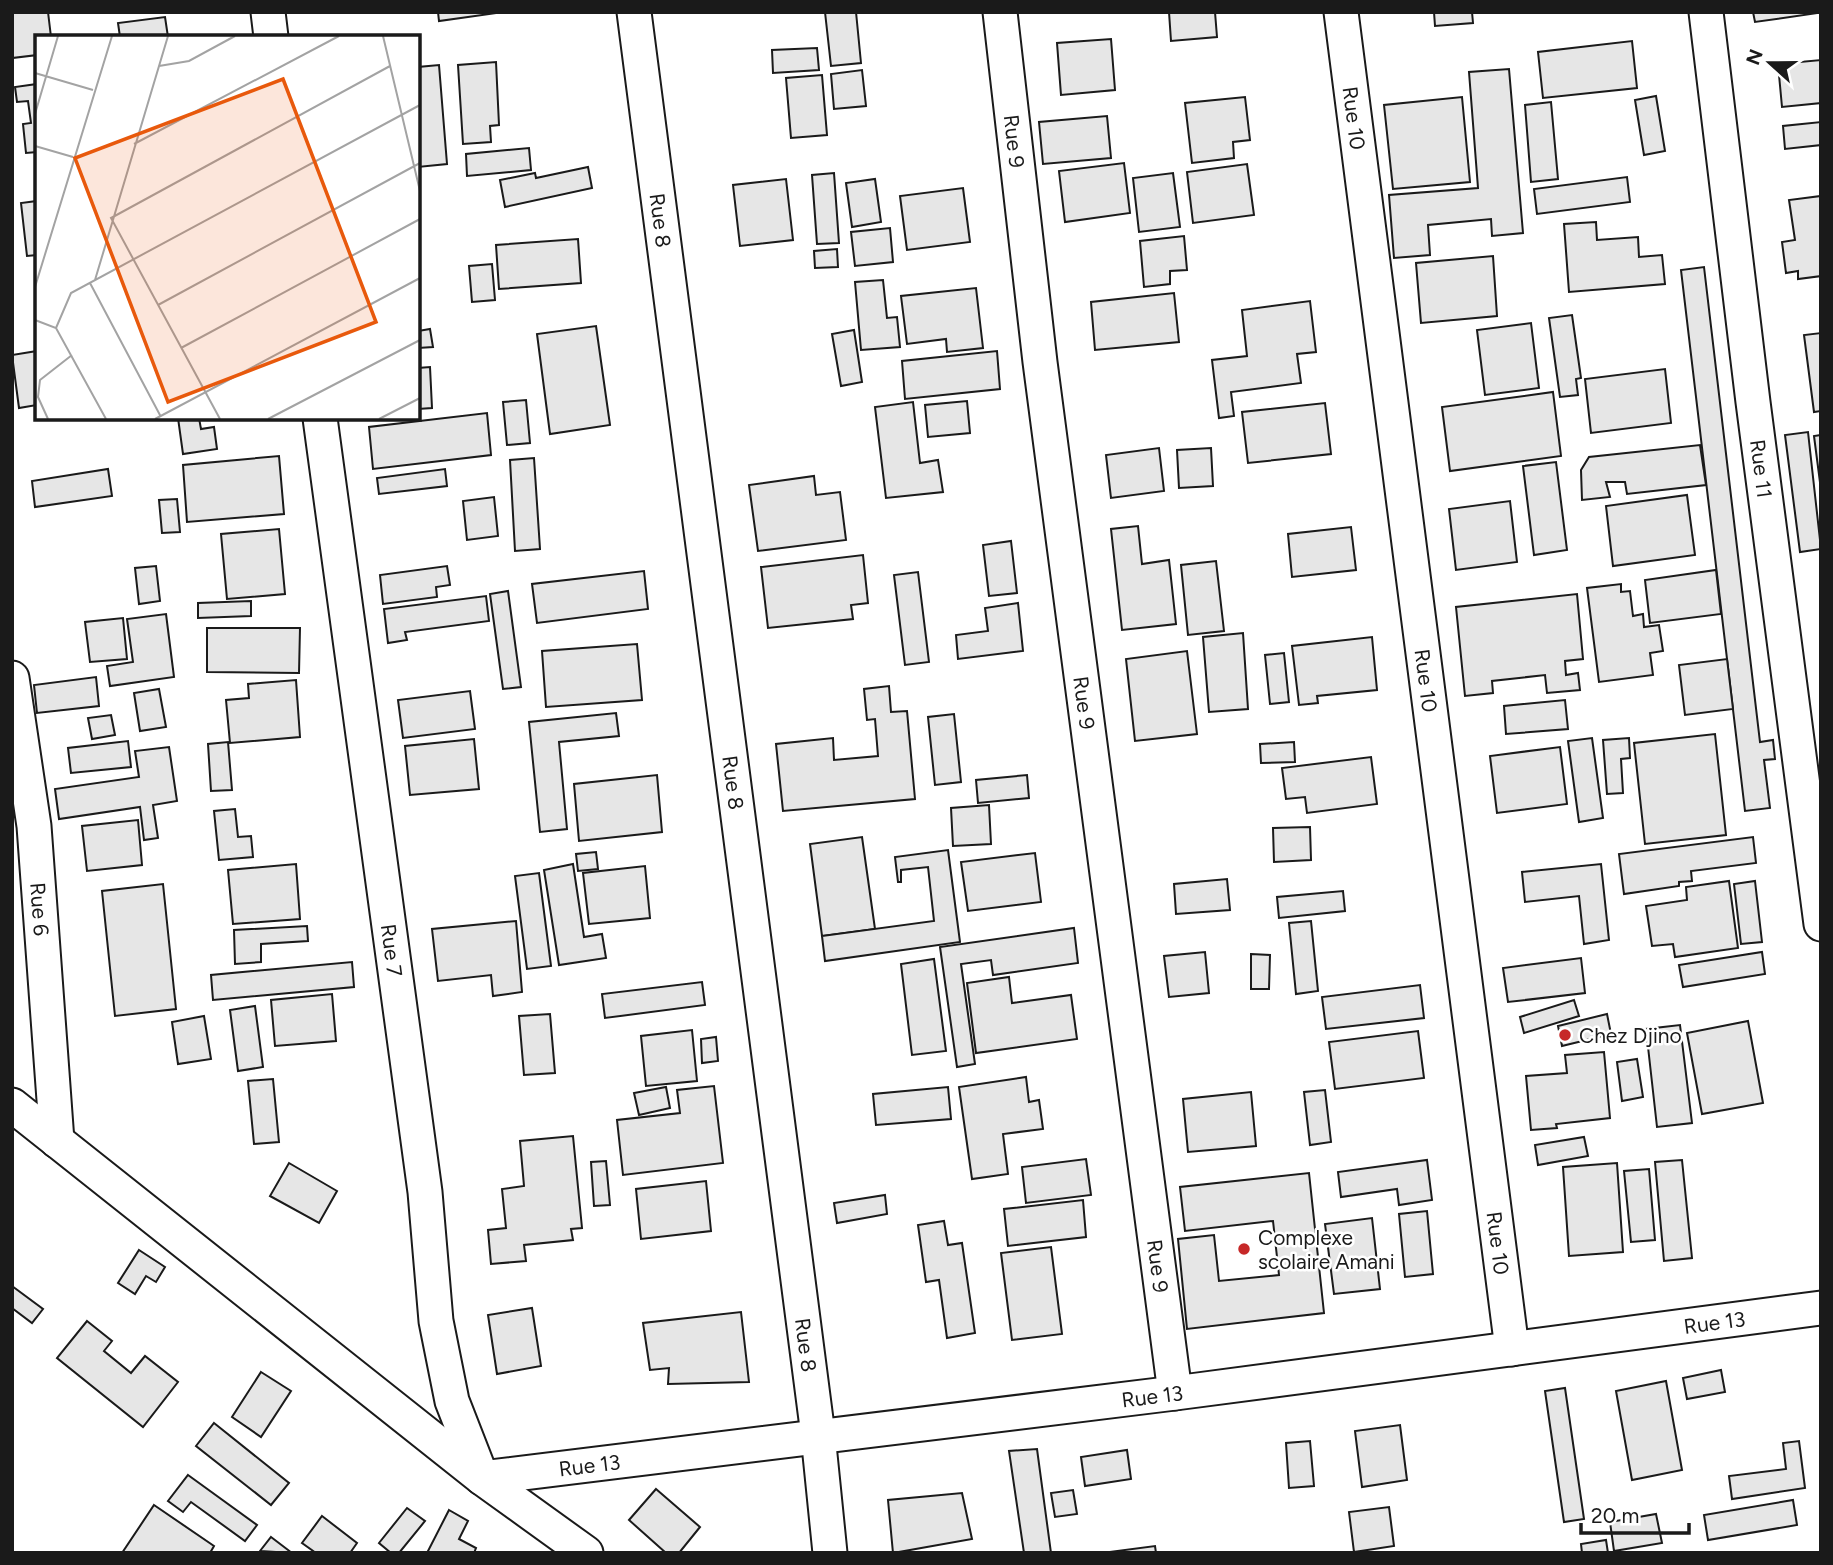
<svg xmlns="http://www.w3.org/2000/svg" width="1833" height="1565" viewBox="0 0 1833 1565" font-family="Figtree,sans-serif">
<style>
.building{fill:#e6e6e6;stroke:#1a1a1a;stroke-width:2}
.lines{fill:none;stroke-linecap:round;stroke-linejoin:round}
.minor-casing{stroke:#1a1a1a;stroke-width:37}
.minor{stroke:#fff;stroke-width:33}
.poi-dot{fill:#c62828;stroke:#fff;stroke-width:2.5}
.labels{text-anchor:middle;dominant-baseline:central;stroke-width:5;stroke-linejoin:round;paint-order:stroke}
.street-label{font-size:21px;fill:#1a1a1a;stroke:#fff}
.poi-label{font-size:21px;fill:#1a1a1a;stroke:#fff;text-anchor:start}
.inset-road{fill:none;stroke:#a3a3a3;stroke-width:2}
.view{fill:#e8590c;fill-opacity:0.15;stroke:#e8590c;stroke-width:3.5}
.inset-edge{fill:none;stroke:#1a1a1a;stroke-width:3.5}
</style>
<rect width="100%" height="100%" fill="#fff"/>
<g class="building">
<path d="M12,12h36l3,25h-14v18l-25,3z"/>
<path d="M438,12h59v1l-58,8z"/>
<path d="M825,12h31l5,51 -30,3z"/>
<path d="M1169,12h46l2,25 -46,4z"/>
<path d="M1434,12h38l1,11 -38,3z"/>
<path d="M1753,12h65v1l-63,9z"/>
<path d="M165,17l3,20h-48l-2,-14z"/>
<path d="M1111,39l4,51 -54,5 -4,-52z"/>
<path d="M1632,41l5,47 -94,10 -5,-46z"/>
<path d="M817,48l2,22 -46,3 -1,-23z"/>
<path d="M1821,60v43l-39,4 -4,-43z"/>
<path d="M496,62l3,63 -9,1 1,16 -28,2 -5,-79z"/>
<path d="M439,65l8,99 -29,3v-100z"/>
<path d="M1509,69l14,164 -31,3 -1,-17 -63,6 2,30 -36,3 -5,-63 89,-7 -9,-116z"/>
<path d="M862,70l4,36 -32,3 -3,-35z"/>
<path d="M822,75l5,60 -36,3 -5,-60z"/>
<path d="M37,84v68l-11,1 -3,-29 8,-1 -3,-22 -11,1 -2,-15z"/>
<path d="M1656,96l9,55 -21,4 -9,-55z"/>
<path d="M1245,97l5,43 -17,2 1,16 -42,5 -7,-60z"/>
<path d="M1462,97l8,85 -77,7 -9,-84z"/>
<path d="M1551,102l7,77 -27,3 -6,-77z"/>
<path d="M1107,116l4,42 -68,6 -4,-42z"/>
<path d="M1821,122v23l-36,4 -2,-23z"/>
<path d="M529,148l2,22 -64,6 -1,-22z"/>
<path d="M1124,163l6,50 -65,9 -6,-51z"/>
<path d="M1247,164l7,51 -61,8 -6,-51z"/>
<path d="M588,167l4,21 -87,19 -5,-27 35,-7 1,5z"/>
<path d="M834,173l5,70 -22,1 -5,-69z"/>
<path d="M1173,173l7,54 -41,5 -6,-54z"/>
<path d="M1627,177l3,25 -93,12 -3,-25z"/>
<path d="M786,179l7,61 -53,6 -7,-61z"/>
<path d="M875,179l6,43 -29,5 -6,-44z"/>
<path d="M963,188l7,54 -63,8 -7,-54z"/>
<path d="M1821,196v80l-23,3v-8l-12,2 -4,-31 13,-2 -6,-40z"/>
<path d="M37,201v54l-10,1 -6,-53z"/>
<path d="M1596,222l1,18 41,-3 1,20 23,-2 3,29 -96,8 -5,-68z"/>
<path d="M890,228l3,34 -38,4 -4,-34z"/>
<path d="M1184,236l3,34 -17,1v13l-26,3 -4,-46z"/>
<path d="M578,239l3,44 -82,6 -3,-44z"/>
<path d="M837,249l1,18 -23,1 -1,-17z"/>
<path d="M1493,256l4,60 -76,7 -5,-60z"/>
<path d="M492,264l3,36 -23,2 -3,-36z"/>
<path d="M1704,267l56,475 13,-2 2,19 -11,1 6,48 -25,3 -64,-541z"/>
<path d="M883,280l4,38 10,-1 3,30 -39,3 -6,-68z"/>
<path d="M976,288l7,60 -36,4 -1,-13 -39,5 -6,-48z"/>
<path d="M1174,293l5,49 -84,8 -4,-48z"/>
<path d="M1310,301l6,51 -19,2 4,29 -70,9 3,24 -15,2 -7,-58 35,-4 -5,-46z"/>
<path d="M1572,315l9,63 -5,1 2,16 -18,2 -11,-79z"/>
<path d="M1531,323l8,65 -54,7 -8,-65z"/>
<path d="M596,326l14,99 -60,9 -13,-100z"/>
<path d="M430,329l3,18 -15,1v-17z"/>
<path d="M854,330l8,52 -21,4 -9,-52z"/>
<path d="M1821,333v78l-7,1 -10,-77z"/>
<path d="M37,351v54l-18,3 -7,-53z"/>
<path d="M997,351l3,38 -95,10 -3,-38z"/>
<path d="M430,367l2,41 -14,1v-41z"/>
<path d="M1665,369l6,54 -80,10 -6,-54z"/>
<path d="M1553,392l8,64 -111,15 -8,-64z"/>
<path d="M526,400l4,43 -23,2 -4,-43z"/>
<path d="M967,401l3,32 -42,4 -3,-32z"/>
<path d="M913,402l7,61 18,-3 5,32 -57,6 -11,-91z"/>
<path d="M1325,403l6,51 -83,9 -6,-51z"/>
<path d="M487,413l4,42 -118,14 -4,-42z"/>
<path d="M178,418h21l2,11 13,-2 3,22 -34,5z"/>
<path d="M1808,432l13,117 -21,3 -15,-117z"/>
<path d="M1821,435v55l-7,-54z"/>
<path d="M1700,445l6,40 -79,9 -2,-12h-19l4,15 -28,3 -1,-30 8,-13z"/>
<path d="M1159,448l5,43 -53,7 -5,-43z"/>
<path d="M1211,448l2,38 -34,2 -2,-38z"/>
<path d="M279,456l5,58 -97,8 -4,-57z"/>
<path d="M534,458l6,91 -25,2 -5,-91z"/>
<path d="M1556,462l11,88 -33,5 -11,-89z"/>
<path d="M108,469l4,27 -77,11 -3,-26z"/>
<path d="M445,469l2,17 -68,8 -2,-16z"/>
<path d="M814,476l2,19 24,-3 6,48 -88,11 -9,-66z"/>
<path d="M1687,495l8,60 -82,11 -7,-60z"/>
<path d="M494,497l4,39 -31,4 -4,-39z"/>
<path d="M177,499l3,33 -18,1 -3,-33z"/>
<path d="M1510,501l7,61 -61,8 -7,-61z"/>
<path d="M1138,526l4,38 27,-4 7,64 -54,6 -11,-101z"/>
<path d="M1351,527l5,43 -64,7 -4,-43z"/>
<path d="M279,529l6,65 -58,5 -6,-65z"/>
<path d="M1011,541l6,52 -28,3 -6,-51z"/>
<path d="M863,555l5,48 -17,2 2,14 -85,9 -7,-61z"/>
<path d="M1216,561l8,70 -36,4 -7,-70z"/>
<path d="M156,566l4,35 -21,3 -4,-36z"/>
<path d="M447,566l3,19 -14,2 1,10 -54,7 -3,-29z"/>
<path d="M1716,570l5,44 -71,9 -5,-43z"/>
<path d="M644,571l4,38 -111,14 -5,-39z"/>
<path d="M918,572l11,90 -24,3 -11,-90z"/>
<path d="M1621,584v8l9,-1 3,25 10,-2 1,13 15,-2 4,26 -13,2 3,22 -54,7 -12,-94z"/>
<path d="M508,591l13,96 -18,2 -13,-95z"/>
<path d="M1577,594l6,65 -18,2 1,14 12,-2 2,17 -33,3 -2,-18 -53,6 1,12 -28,3 -9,-89z"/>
<path d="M486,596l3,25 -84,11 2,8 -19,3 -4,-34z"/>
<path d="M251,601v15l-53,2v-15z"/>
<path d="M1018,603l5,48 -65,8 -2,-24 32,-4 -3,-23z"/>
<path d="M166,614l8,63 -64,9 -3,-20 26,-4 -6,-43z"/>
<path d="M123,618l4,41 -37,3 -5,-40z"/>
<path d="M207,628h93l-1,45 -92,-1z"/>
<path d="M1243,633l5,76 -39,3 -6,-75z"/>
<path d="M1372,637l5,53 -60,6 1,7 -19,2 -7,-59z"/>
<path d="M637,644l5,56 -96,7 -4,-56z"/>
<path d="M1187,651l10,83 -62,7 -9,-82z"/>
<path d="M1284,653l5,49 -19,2 -5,-49z"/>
<path d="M1727,659l6,50 -48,6 -6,-50z"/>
<path d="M96,677l3,29 -62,7 -3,-28z"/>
<path d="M296,680l4,57 -70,6 -4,-43 23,-2 -1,-14z"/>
<path d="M889,686l2,26 16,-1 8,88 -132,12 -7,-67 57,-6 1,22 44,-4 -3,-37 -8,1 -3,-31z"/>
<path d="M159,689l7,38 -26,4 -6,-38z"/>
<path d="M470,691l5,38 -72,9 -5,-38z"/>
<path d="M1565,700l3,29 -62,5 -2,-28z"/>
<path d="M616,713l3,23 -60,6 8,87 -27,3 -11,-110z"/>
<path d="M954,714l7,68 -26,3 -7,-68z"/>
<path d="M111,715l4,20 -23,4 -4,-21z"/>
<path d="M1715,734l11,101 -81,9 -11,-101z"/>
<path d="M1592,738l11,80 -24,4 -11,-81z"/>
<path d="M1629,738l1,20 -9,1 2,34 -16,1 -4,-54z"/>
<path d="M474,739l5,50 -69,6 -5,-49z"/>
<path d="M128,741l3,26 -60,6 -3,-25z"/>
<path d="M228,742l4,48 -21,1 -3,-47z"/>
<path d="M1294,742l1,20 -34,1 -1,-19z"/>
<path d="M169,747l8,54 -24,4 5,33 -14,2 -4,-33 -81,12 -4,-30 84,-12 -4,-26z"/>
<path d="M1560,747l7,57 -70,9 -7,-57z"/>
<path d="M1371,757l6,47 -70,9 -2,-16 -19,2 -4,-31z"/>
<path d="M657,775l5,57 -83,9 -5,-57z"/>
<path d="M1027,775l2,23 -51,5 -2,-23z"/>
<path d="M989,805l2,39 -38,2 -2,-38z"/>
<path d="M235,809l3,28 13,-1 2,21 -34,3 -5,-49z"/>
<path d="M138,820l4,45 -55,6 -5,-45z"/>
<path d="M1310,827l1,33 -37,2 -1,-34z"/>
<path d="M862,837l13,92 -53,7 -12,-92z"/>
<path d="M1753,837l3,26 -65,8 1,10 -13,1v4l-55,8 -5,-40z"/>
<path d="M948,850l12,92 -135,19 -3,-25 112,-15 -6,-54 -27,3v12h-3l-3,-25z"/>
<path d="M596,852l2,17 -20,2 -2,-17z"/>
<path d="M1035,853l6,49 -73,9 -7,-49z"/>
<path d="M296,864l4,55 -67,5 -5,-54z"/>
<path d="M573,864l11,73 18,-3 4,24 -47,7 -15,-95z"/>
<path d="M1601,864l8,76 -25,4 -5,-48 -54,6 -3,-30z"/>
<path d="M645,866l5,52 -61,6 -6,-51z"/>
<path d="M539,873l12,93 -24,3 -12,-93z"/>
<path d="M1227,879l3,31 -54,4 -2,-30z"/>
<path d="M1729,881l9,67 -63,9 -2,-13 -21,2 -6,-40 41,-6 -1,-13z"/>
<path d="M1755,881l7,61 -21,2 -7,-60z"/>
<path d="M163,884l13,125 -61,7 -13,-125z"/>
<path d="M1343,891l2,20 -66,7 -2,-21z"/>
<path d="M516,921l6,71 -29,4 -2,-21 -53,6 -6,-52z"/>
<path d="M1311,921l7,70 -22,3 -7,-71z"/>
<path d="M307,926l1,15 -47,3v18l-26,2 -1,-34z"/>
<path d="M1074,928l4,35 -85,12 -2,-15 -30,4 14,100 -18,3 -17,-120z"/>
<path d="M1205,952l4,41 -40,4 -5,-41z"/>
<path d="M1762,952l3,22 -82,13 -4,-22z"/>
<path d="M1251,954l19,1 -1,34h-18z"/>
<path d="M1581,958l4,35 -77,9 -5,-34z"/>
<path d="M934,959l12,92 -34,4 -11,-91z"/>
<path d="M352,962l2,25 -141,13 -2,-25z"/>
<path d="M1009,977l3,26 59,-8 6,44 -101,14 -9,-70z"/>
<path d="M702,982l3,23 -100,13 -3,-24z"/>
<path d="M1420,985l4,33 -98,11 -4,-32z"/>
<path d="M332,994l4,47 -61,5 -4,-46z"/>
<path d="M1574,1000l5,16 -55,17 -4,-16z"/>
<path d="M255,1006l8,61 -25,4 -8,-61z"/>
<path d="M550,1014l5,59 -31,2 -5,-59z"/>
<path d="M1607,1014l4,20 -49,12 -4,-20z"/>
<path d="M204,1016l7,43 -33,5 -6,-42z"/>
<path d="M1748,1021l15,82 -61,11 -15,-81z"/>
<path d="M1680,1025l12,98 -35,4 -11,-98z"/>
<path d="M692,1030l5,51 -51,5 -5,-50z"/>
<path d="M1418,1031l6,47 -89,11 -6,-47z"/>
<path d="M716,1037l2,24 -16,2 -1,-24z"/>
<path d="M1604,1052l6,66 -54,6 1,4 -26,2 -5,-54 41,-3 -2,-18z"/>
<path d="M1637,1059l6,38 -21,4 -5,-39z"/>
<path d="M1026,1077l3,25 10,-2 4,29 -40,5 5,40 -36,5 -13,-92z"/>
<path d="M273,1079l6,63 -25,2 -6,-63z"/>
<path d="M714,1086l9,77 -100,12 -6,-55 63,-7 -3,-23z"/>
<path d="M666,1087l4,21 -31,7 -5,-22z"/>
<path d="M948,1087l3,32 -75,6 -3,-31z"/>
<path d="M1325,1090l6,52 -21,3 -6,-53z"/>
<path d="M1251,1092l5,54 -68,6 -5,-53z"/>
<path d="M573,1136l9,92 -11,1 2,11 -49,5 2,16 -35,3 -3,-34 18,-2 -4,-39 22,-3 -4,-45z"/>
<path d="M1584,1137l4,19 -50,9 -3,-20z"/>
<path d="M1086,1159l5,36 -65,8 -4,-36z"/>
<path d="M1427,1160l5,40 -33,5 -2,-16 -56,8 -3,-25z"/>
<path d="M1682,1160l10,98 -28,3 -9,-99z"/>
<path d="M606,1161l4,44 -16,1 -3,-44z"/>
<path d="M289,1163l48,28 -18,32 -49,-27z"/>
<path d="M1617,1163l6,89 -54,4 -6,-89z"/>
<path d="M1649,1169l6,71 -24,2 -7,-71z"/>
<path d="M1309,1173l15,140 -137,16 -9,-90 36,-4 5,46 60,-6 -6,-54 -88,10 -5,-44z"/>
<path d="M706,1181l5,50 -70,8 -5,-50z"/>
<path d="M885,1195l2,19 -50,9 -3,-20z"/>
<path d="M1083,1200l3,37 -78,9 -4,-37z"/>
<path d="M1427,1211l6,63 -28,3 -6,-63z"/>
<path d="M1372,1218l8,71 -46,5 -9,-70z"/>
<path d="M944,1221l4,24 14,-2 13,90 -28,5 -8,-58 -13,2 -8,-57z"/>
<path d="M1051,1247l11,87 -50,6 -11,-87z"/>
<path d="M139,1250l26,17 -9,15 -10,-6 -11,18 -17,-11z"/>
<path d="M12,1286l31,23 -11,14 -20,-15z"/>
<path d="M532,1308l9,58 -44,8 -9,-59z"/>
<path d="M741,1312l8,70 -81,2 1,-16 -19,2 -7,-47z"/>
<path d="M87,1321l25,20 -8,10 27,22 14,-17 33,26 -35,45 -86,-69z"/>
<path d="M1721,1370l4,22 -38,7 -4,-21z"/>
<path d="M261,1372l30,19 -30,46 -29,-20z"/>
<path d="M1666,1381l16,89 -50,10 -16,-89z"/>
<path d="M1565,1388l19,131 -20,3 -19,-131z"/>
<path d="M214,1423l75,60 -18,22 -75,-59z"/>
<path d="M1400,1425l7,55 -45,7 -7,-56z"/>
<path d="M1310,1441l4,45 -25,2 -3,-45z"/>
<path d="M1799,1441l6,47 -73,11 -3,-23 57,-7 -3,-26z"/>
<path d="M1037,1449l14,104h-27l-15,-102z"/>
<path d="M1127,1450l4,29 -46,7 -4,-29z"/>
<path d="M188,1475l69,50 -12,16 -54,-39 -8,10 -15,-11z"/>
<path d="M656,1489l44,38 -21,26h-13l-37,-33z"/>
<path d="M1073,1490l4,24 -22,3 -4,-24z"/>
<path d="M962,1493l10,46 -79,14 -5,-53z"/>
<path d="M1793,1500l4,25 -89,15 -4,-25z"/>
<path d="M154,1505l60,41 -4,7h-88z"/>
<path d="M1389,1507l5,39 -40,6 -5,-40z"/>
<path d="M407,1508l18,13 -26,32h-8l-12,-10z"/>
<path d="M449,1510l19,11 -9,18 17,9 -2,5h-47z"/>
<path d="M1656,1514l6,29 -48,8 -4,-29z"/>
<path d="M322,1516l35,27 -7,10h-34l-14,-10z"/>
<path d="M271,1537l21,16 -32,-2z"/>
<path d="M1606,1540l2,13h-26l-1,-9z"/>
<path d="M1155,1546l1,7h-54z"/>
</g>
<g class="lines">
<defs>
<g id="minor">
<path d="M268,12l3,25"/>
<path id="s1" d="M634,12l184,1423 12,118"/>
<path id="s2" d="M1000,12l40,350 135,1031"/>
<path id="s3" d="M1341,12l171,1337"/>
<path id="s4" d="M1706,12l47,390 68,522"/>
<path id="s5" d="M320,418l105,774 11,129 16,80 30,77 693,-85 646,-85"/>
<path id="s6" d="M12,678l22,148 23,315"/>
<path d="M12,1105l470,373 104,75"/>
</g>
</defs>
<use href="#minor" class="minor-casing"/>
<use href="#minor" class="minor"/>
</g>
<g class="poi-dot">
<circle cx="1565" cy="1035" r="7"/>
<circle cx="1244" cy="1249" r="7"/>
</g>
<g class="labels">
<g class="street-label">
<text stroke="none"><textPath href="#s3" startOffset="107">Rue 10</textPath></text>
<text stroke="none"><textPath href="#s2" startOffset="130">Rue 9</textPath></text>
<text stroke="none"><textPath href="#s1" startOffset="210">Rue 8</textPath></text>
<text stroke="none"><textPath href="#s4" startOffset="460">Rue 11</textPath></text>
<text stroke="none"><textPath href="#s3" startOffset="674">Rue 10</textPath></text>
<text stroke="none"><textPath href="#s2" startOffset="696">Rue 9</textPath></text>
<text stroke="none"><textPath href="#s1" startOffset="777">Rue 8</textPath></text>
<text stroke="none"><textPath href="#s6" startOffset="233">Rue 6</textPath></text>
<text stroke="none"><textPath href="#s5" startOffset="537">Rue 7</textPath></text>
<text stroke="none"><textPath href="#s3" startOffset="1241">Rue 10</textPath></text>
<text stroke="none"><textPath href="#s2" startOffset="1264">Rue 9</textPath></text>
<text stroke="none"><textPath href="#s5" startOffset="2317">Rue 13</textPath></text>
<text stroke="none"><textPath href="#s1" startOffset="1344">Rue 8</textPath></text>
<text stroke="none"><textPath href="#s5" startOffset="1750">Rue 13</textPath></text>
<text stroke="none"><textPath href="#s5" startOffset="1183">Rue 13</textPath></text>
</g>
<g class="poi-label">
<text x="1579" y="1035">Chez Djino</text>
<text x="1258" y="1237">Complexe<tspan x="1258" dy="24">scolaire Amani</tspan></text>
</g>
</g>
<g transform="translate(35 35)">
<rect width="385" height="385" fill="#fff"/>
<path class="inset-road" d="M348,1l37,155M124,31l30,-5 46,-25M0,38l58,17M0,79l23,-78M99,109l205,-108M0,111l38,11M60,245l73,-244M55,248l71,134M0,252l77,-251M123,270l262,-142M0,285l21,8 50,91M21,293l15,-35 349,-188M146,313l239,-129M13,384l-10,-22 2,-17 32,-25M120,384l265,-141M185,384l-109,-201 279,-152M233,384l152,-79M344,384l41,-21"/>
<path class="view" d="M248,44l93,243 -208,80 -93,-244z"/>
<rect width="385" height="385" class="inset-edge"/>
</g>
<rect width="1833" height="1565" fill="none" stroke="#1a1a1a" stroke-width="28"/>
<g transform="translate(1770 63) rotate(291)" stroke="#ffffff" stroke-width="5" paint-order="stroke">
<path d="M0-5L12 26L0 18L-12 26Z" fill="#1a1a1a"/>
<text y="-10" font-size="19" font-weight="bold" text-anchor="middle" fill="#1a1a1a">N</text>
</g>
<path d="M1581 1523v10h108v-10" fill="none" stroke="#1a1a1a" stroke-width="3.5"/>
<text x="1591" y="1523" font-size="21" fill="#1a1a1a" stroke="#ffffff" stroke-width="5" paint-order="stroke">20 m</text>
</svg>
